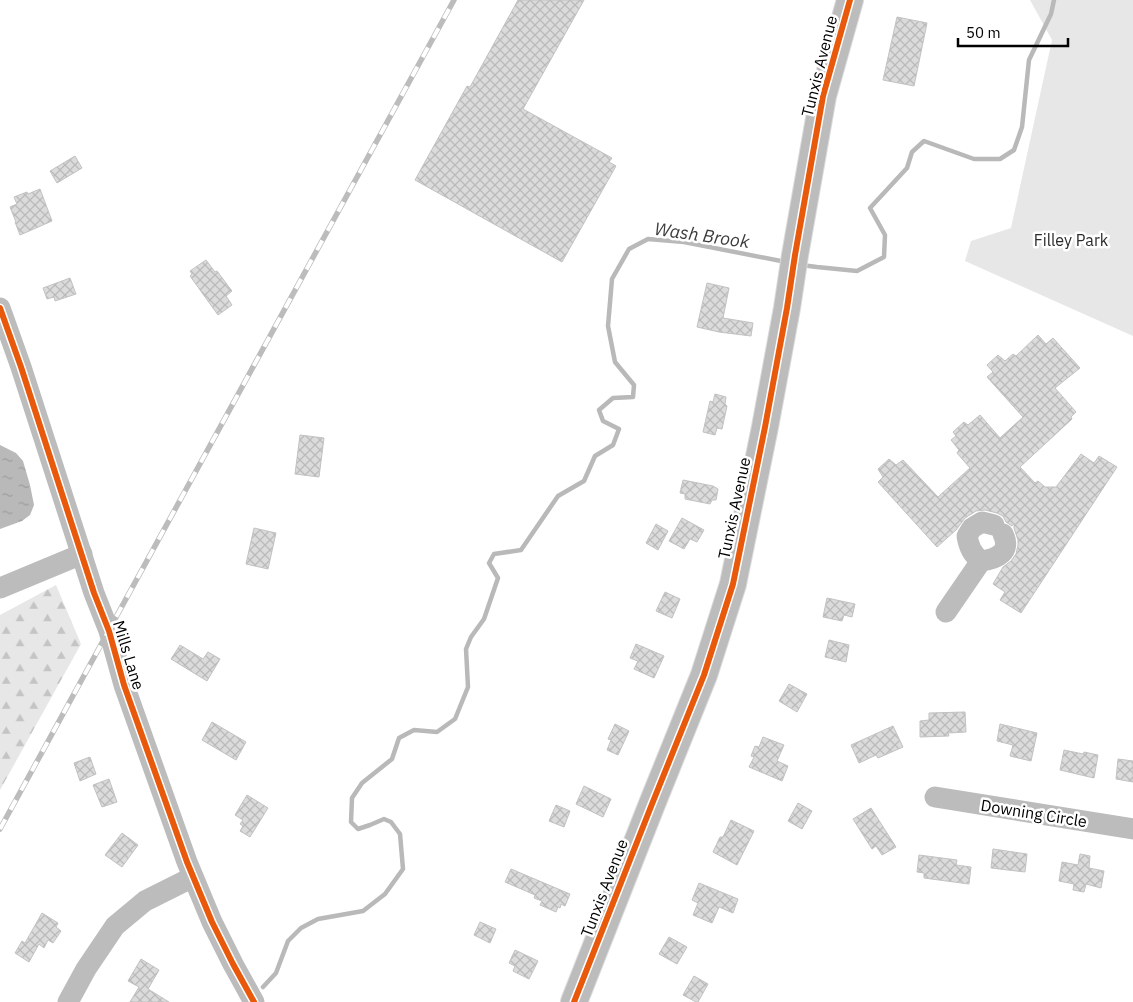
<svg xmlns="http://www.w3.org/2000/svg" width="1133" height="1002" viewBox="0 0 1133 1002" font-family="'IBM Plex Sans',sans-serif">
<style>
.forest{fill:url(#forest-firs)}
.green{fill:#e7e7e7}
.water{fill:url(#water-ripples)}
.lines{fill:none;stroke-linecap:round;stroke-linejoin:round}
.stream{stroke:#b9b9b9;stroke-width:4.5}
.building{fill:url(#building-cross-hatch);stroke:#c2c2c2}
.major-casing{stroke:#dbdbdb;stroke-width:28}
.minor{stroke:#bcbcbc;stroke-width:21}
.major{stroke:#bcbcbc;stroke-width:26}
.rail-casing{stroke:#bcbcbc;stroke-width:5.5}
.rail{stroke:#fff;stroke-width:4;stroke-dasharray:11;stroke-linecap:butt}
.cycleway-casing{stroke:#fff;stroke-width:9}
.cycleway{stroke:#e8590c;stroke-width:6}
.labels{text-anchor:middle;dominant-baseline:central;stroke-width:5;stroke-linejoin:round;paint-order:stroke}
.street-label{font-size:16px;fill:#000;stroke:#fff}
.park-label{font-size:16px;fill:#2b2b2b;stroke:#fff}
.water-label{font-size:18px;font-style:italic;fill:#3c3c3c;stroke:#fff}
</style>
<defs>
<pattern id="forest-firs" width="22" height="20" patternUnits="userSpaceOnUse" patternTransform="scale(1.25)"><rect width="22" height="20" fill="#e7e7e7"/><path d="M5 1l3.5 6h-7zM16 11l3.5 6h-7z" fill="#c4c4c4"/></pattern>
<pattern id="water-ripples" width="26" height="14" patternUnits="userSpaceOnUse" patternTransform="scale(1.25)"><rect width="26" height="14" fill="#b9b9b9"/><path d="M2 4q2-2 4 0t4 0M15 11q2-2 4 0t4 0" fill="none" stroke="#9d9d9d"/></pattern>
<pattern id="building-cross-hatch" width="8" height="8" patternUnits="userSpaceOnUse" patternTransform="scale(1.25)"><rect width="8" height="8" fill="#dbdbdb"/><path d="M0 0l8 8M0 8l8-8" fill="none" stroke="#bababa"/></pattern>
</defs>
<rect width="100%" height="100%" fill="#fff"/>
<path class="forest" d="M56,585l25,59 -81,146v-175z"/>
<path class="green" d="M1030,0h103v336l-168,-75 6,-20 40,-13 41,-188z"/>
<path class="water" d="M0,445l16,8 7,8 7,24 4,20 -4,10 -8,6 -22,8z"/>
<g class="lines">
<g class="stream">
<path d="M801,265l16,2 40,4 27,-14 1,-22 -15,-27 37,-40 5,-16 12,-11 50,18h26l14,-9 8,-23 7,-67 22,-46 3,-14"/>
<path d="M263,987l13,-14 12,-32 13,-13 17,-9 45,-8 22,-17 18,-25 -3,-35 -9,-12 -7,-3 -14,6 -12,4 -7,-7 1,-24 10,-15 30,-24 7,-21 15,-8 23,2 18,-13 13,-32 -2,-38 5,-12 13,-18 14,-41 -9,-15 5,-9 27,-4 37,-54 26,-15 11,-25 18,-11 6,-16 -16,-8 -4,-11 14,-12 20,-1 1,-12 -19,-23 -7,-36 4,-47 17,-30 19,-10 36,3 102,20"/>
</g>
</g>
<g class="building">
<path d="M518,0h66l-61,109 89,49 -3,4 7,4 -54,96 -147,-82 52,-94 3,1z"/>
<path d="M897,17l30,6 -13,63 -31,-6z"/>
<path d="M75,156l7,12 -25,15 -7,-12z"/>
<path d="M40,189l12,32 -32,14 -5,-13h1l-6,-15 7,-3 -3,-7 13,-5 1,2z"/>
<path d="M206,260l9,12 2,-1 15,20 -6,5 6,9 -14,10 -28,-39 2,-2 -2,-3z"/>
<path d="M70,278l6,16 -21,7 -1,-4 -7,2 -4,-11z"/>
<path d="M707,283l22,5 -6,30 30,5 -2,13 -32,-4 -22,-5z"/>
<path d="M1038,335l8,9 7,-6 27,30 -25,20 21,24 -5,5 1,2 -52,48 15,16 3,-2 7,6h11l25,-33 13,9 5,-7 18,11 -96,146 -21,-13 5,-8 -12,-8 10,-17 8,-6 5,-7 2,-9v-5l-4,-12v-5l-2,3 -6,-4 -3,-6 -6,-3 -12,-3 -9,1 -11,7 -9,12 -19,17 -59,-65 5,-5 -5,-8 11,-10 7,6 7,-5 35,37 32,-29 -13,-15 2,-3 -8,-10 5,-4 -3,-4 11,-10 4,3 12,-10 20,23 23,-21 -36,-40 6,-5 -6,-7 11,-10 7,6 8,-7 3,2z"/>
<path d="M715,394l11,3 -1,7 2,2 -5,23 -5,-1 -2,7 -12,-3 7,-31 3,1z"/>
<path d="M300,435l24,3 -5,39 -24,-3z"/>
<path d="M683,480l30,6 5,3 -2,11h-4l-2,4 -25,-5v-5l-5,-1z"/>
<path d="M682,518l22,12 -7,12 -7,-3 -6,10 -15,-8z"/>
<path d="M656,524l12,7 -10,19 -12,-7z"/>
<path d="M254,528l22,5 -8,36 -22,-5z"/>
<path d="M665,592l15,7 -8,19 -16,-7z"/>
<path d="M827,598l28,6 -3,13 -8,-2 -2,6 -19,-4z"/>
<path d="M829,640l20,5 -3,17 -21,-5z"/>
<path d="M636,644l28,12 -10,22 -20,-9 4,-8 -8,-3z"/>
<path d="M180,645l23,14 5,-7 12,7 -13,22 -36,-22z"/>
<path d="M789,684l18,10 -10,18 -18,-11z"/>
<path d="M965,712l1,20 -18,1 1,3 -29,1v-16l9,-1v-7z"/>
<path d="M212,722l34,20 -10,18 -34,-20z"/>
<path d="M615,724l14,7 -11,24 -11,-5 4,-10 -3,-1z"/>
<path d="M1000,724l37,9 -6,28 -21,-5 3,-11 -16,-4z"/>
<path d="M893,726l10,21 -25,11 -2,-3 -17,8 -8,-18z"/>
<path d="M763,737l21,8 -7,16 11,5 -6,15 -33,-14 5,-10 -3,-1 4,-10 4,1z"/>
<path d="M1064,750l19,4 1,-2 14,3 -4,23 -34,-8z"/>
<path d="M90,757l6,17 -16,7 -6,-18z"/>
<path d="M1118,759l15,2v21l-17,-3z"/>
<path d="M109,779l8,23 -15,5 -9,-22z"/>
<path d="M584,786l27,13 -8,18 -27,-13z"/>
<path d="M247,795l21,13 -18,29 -10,-6 3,-5 -3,-2 3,-4 -8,-5z"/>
<path d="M798,803l14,8 -10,18 -14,-8z"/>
<path d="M556,805l14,6 -6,16 -15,-6z"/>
<path d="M871,808l25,39 -14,8 -6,-9 -4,3 -19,-30z"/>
<path d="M731,820l23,11 -17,34 -24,-13 7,-15h3z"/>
<path d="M122,833l16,12 -16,22 -17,-12z"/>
<path d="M993,849l34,5 -2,18 -34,-4z"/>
<path d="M1080,854l10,2 -1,12 15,3 -3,17 -15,-4 -2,8 -11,-2 1,-6 -15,-3 3,-19 16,3z"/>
<path d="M919,855l38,5 -1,5 15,2 -2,17 -45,-6v-5l-7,-1z"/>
<path d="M511,869l59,25 -5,12 -4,-2 -1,4 -2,-1 -2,5 -16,-7 2,-4 -8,-3 1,-3 -30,-13z"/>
<path d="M699,883l39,16 -5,14 -14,-6 -7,16 -19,-8 5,-12 -6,-3z"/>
<path d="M42,913l16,10 -2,4 5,4 -8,12 -5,-3 -4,8 -5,-4 -10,18 -14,-9 7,-12 3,2z"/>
<path d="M480,922l16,7 -6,14 -16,-8z"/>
<path d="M669,937l18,10 -10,17 -18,-10z"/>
<path d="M515,950l23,11 -9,18 -16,-8 2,-5 -6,-3z"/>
<path d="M141,959l18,11 -11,19 21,13h-39l9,-15 -11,-6z"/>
<path d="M694,976l14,8 -10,18h-2l-13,-7z"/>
</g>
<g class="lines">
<defs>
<path id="major" d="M574,1002l78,-198 52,-129 29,-91 32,-157 22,-119 8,-53 28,-159 27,-96"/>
</defs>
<use href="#major" class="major-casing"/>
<g class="minor">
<path d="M0,308l21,59 73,226 15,38 15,54 63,177 25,60 21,42 21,38"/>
<path d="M981,561c-9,-7 -12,-14 -14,-25l5,-8 10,-6 12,3"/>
<path d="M0,588l82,-34"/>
<path d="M946,612l35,-51c16,-2 31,-9 22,-27"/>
<path d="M935,797l198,32"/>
<path d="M68,1002l18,-33 29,-43 30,-25 48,-24"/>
</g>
<use href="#major" class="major"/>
<defs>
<path id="rail" d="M0,829l454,-829"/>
</defs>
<use href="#rail" class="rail-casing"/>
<use href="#rail" class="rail"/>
<defs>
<g id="cycleway">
<path d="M0,308l21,59 73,226 15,38 15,54 63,177 25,60 21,42 21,38"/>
<path d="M574,1002l78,-198 52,-129 29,-91 32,-157 22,-119 8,-53 28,-159 27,-96"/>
</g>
</defs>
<use href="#cycleway" class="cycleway-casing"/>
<use href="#cycleway" class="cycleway"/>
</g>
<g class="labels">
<g class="street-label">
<text transform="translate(819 66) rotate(-76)">Tunxis Avenue</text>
<text transform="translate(734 508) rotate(-78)">Tunxis Avenue</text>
<text transform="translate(129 655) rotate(73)">Mills Lane</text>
<text transform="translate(1034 813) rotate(9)">Downing Circle</text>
<text transform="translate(604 888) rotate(-69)">Tunxis Avenue</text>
</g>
<g class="park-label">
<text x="1071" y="240">Filley Park</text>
</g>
<g class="water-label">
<text transform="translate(702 235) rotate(8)">Wash Brook</text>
</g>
</g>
<path d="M958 38v8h110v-8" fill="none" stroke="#000000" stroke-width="2.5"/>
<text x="966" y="38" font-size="15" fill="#000000" stroke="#ffffff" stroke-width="4" paint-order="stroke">50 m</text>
</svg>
